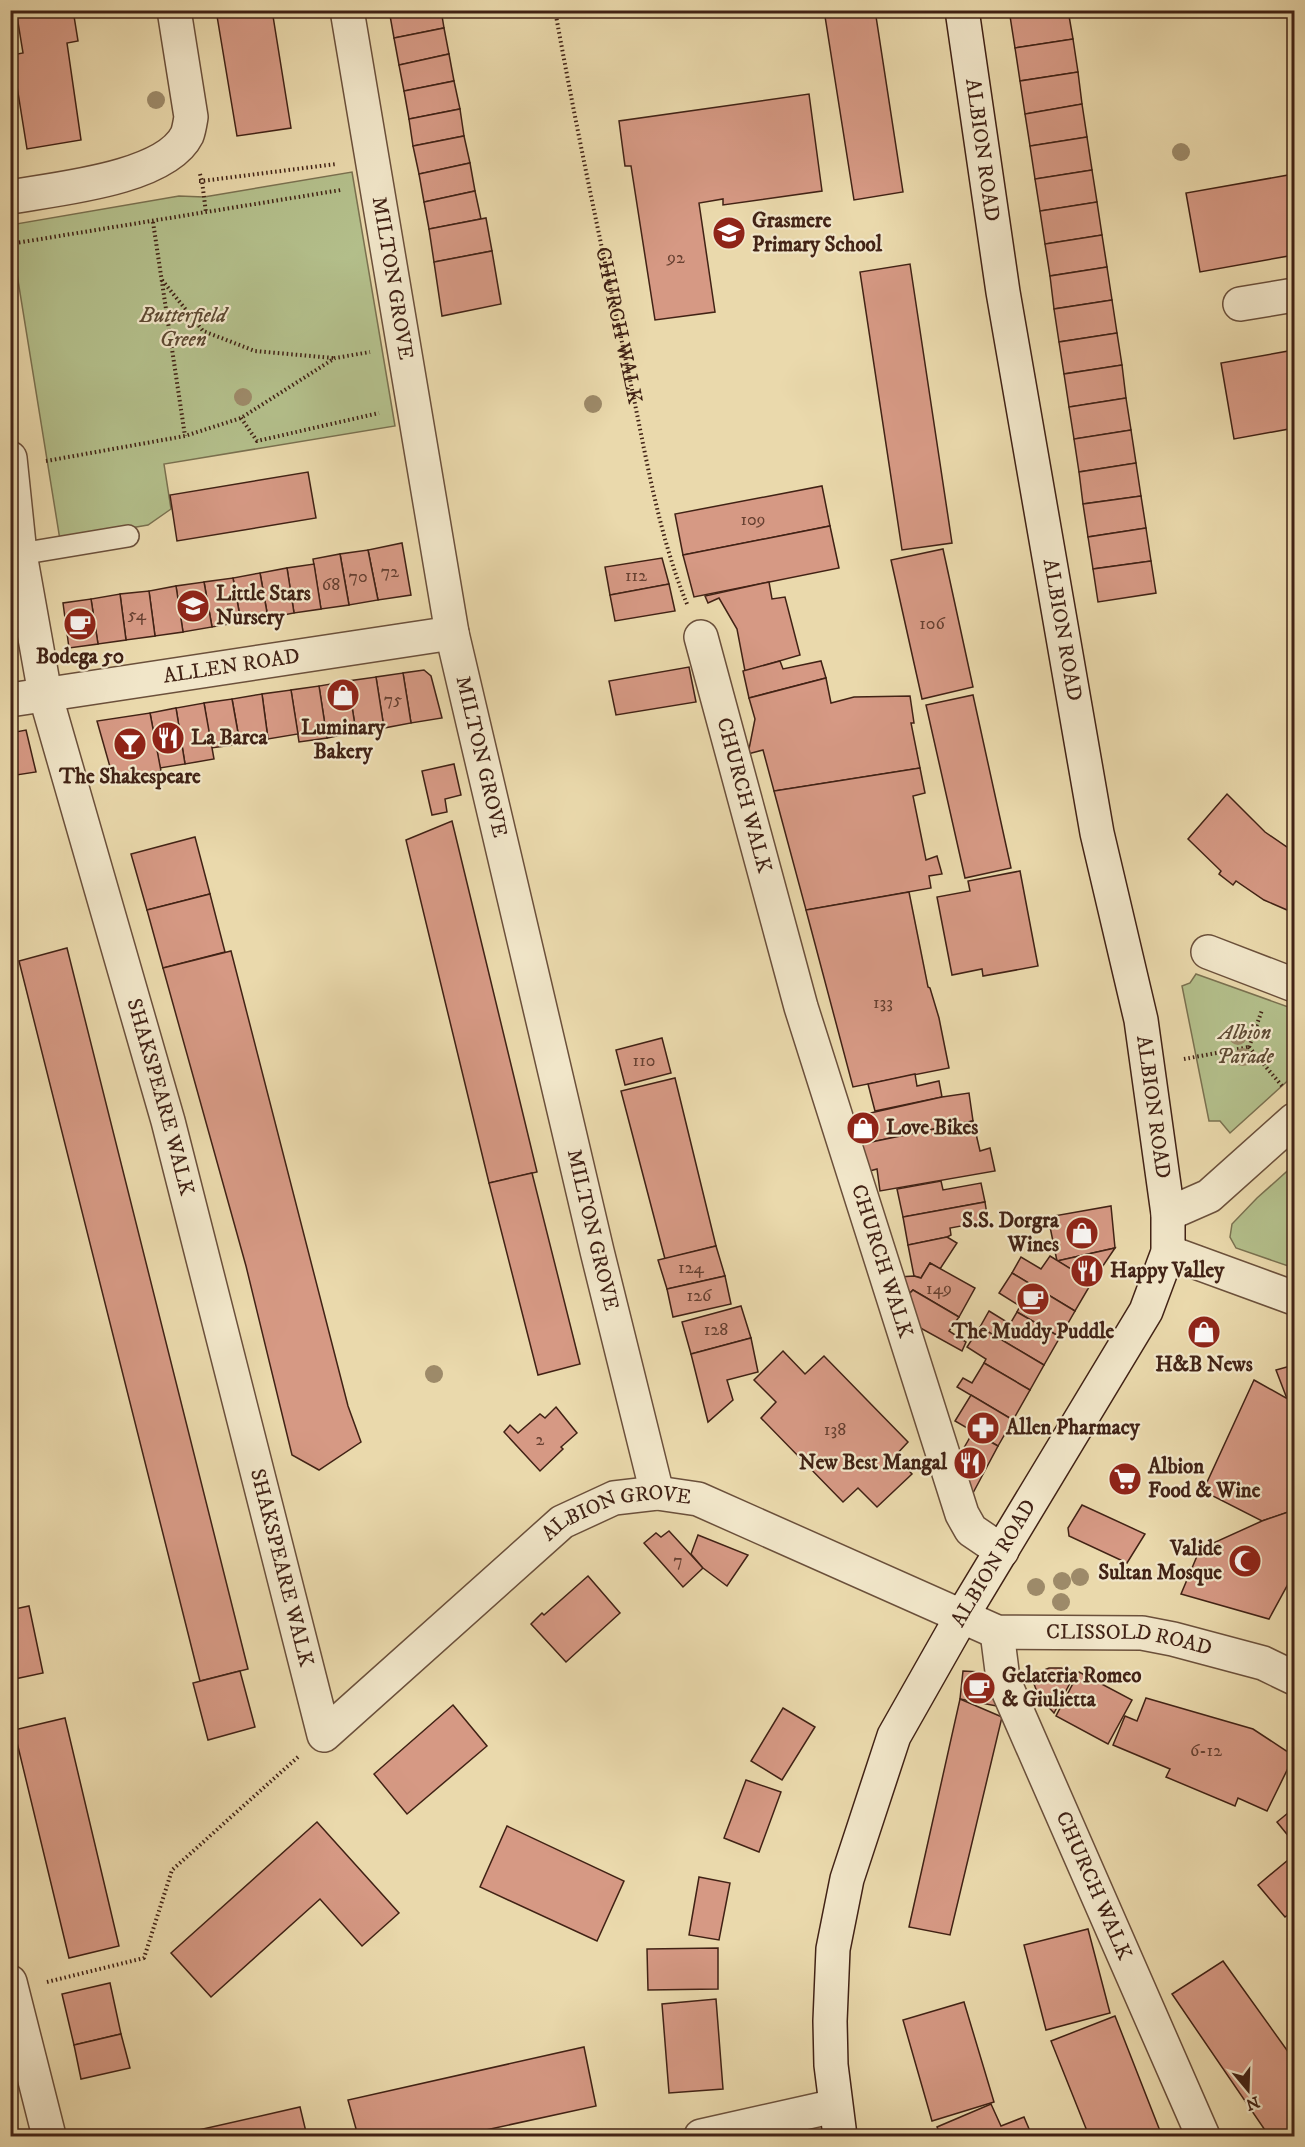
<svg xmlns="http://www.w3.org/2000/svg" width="1305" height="2147" viewBox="0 0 1305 2147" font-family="'IM FELL DW Pica',serif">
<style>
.green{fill:#b4c08c;stroke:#7a7150;stroke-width:1.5}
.building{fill:#d69984;stroke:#412215;stroke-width:1.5}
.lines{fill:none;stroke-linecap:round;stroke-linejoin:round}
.service-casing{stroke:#6b503b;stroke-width:24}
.minor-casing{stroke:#6b503b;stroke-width:36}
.secondary-casing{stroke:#412215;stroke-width:36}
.path{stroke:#412215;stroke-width:4;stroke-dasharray:1.5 3;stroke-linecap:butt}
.service{stroke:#f1e6c9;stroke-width:21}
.minor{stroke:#f1e6c9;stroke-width:33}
.secondary{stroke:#f1e6c9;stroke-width:33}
.tree{fill:#9d8a69}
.labels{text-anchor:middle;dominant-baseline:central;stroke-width:4.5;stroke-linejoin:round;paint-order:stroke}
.number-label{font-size:18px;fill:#664031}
.street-label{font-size:21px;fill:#412215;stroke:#f1e6c9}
.poi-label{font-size:21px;font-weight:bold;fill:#412215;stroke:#f1e6c9;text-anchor:start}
.park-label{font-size:21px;font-style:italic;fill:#5e4a33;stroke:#f1e6c9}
</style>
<rect width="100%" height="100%" fill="#ead9ac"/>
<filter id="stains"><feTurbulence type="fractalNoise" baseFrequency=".00333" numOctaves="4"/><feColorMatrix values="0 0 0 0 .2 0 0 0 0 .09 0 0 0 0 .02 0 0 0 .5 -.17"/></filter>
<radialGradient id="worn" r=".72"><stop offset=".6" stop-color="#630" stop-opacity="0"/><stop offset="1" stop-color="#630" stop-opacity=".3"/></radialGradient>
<g class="green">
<path d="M352,172l43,254 -231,38 7,45 -23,16 -88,15 -49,-303 -1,-12 169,-29 25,1z"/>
<path d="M1196,974l98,35v66l-64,58 -10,-12h-11l-27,-135 8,-3z"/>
<path d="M1294,1165v25l-3,1 3,26v51l-58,-20 -6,-11 2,-13 25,-26z"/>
</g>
<g class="building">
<path d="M16,10h57l5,31 -11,2 14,97 -54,9 -15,-94 11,-2z"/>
<path d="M216,10h56l19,118 -54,8z"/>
<path d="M389,10h52l3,18 -50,10z"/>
<path d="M600,10h41l-40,6z"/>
<path d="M824,10h51l28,182 -49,8z"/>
<path d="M1009,10h35l-34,6z"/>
<path d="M1044,10h24l5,29 -58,9 -5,-32z"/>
<path d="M444,28l5,26 -50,11 -5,-27z"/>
<path d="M1073,39l5,33 -58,9 -5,-33z"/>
<path d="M449,54l5,27 -50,10 -5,-26z"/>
<path d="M1078,72l4,32 -57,10 -5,-33z"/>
<path d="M454,81l6,28 -51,10 -5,-28z"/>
<path d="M809,94l13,97 -99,14v-6l-24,4 16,109 -60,8 -24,-154h-6l-6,-45z"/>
<path d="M1082,104l5,33 -57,9 -5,-32z"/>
<path d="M460,109l4,27 -51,10 -4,-27z"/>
<path d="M464,136l6,27 -51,11 -6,-28z"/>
<path d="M1087,137l5,33 -57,9 -5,-33z"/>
<path d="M470,163l5,28 -51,11 -5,-28z"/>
<path d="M1092,170l5,32 -57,9 -5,-32z"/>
<path d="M1294,174v81l-94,17 -14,-79z"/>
<path d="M475,191l6,28 -52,10 -5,-27z"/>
<path d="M1097,202l5,33 -57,9 -5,-33z"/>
<path d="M486,218l6,33 -58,11 -5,-33z"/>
<path d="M1102,235l5,32 -57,9 -5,-32z"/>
<path d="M492,251l9,53 -59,12 -8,-54z"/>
<path d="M910,264l42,279 -50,7 -42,-278z"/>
<path d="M1107,267l5,33 -58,9 -4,-33z"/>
<path d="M1112,300l5,33 -58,9 -5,-33z"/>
<path d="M1117,333l5,32 -58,9 -5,-32z"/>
<path d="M1294,350v78l-60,11 -13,-76z"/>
<path d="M1122,365l4,33 -57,9 -5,-33z"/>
<path d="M1126,398l5,32 -57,9 -5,-32z"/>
<path d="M1131,430l5,33 -57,9 -5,-33z"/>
<path d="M1136,463l5,33 -58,8 -4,-32z"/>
<path d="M308,472l8,46 -139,23 -7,-46z"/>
<path d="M822,486l8,40 -147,29 -8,-41z"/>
<path d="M1141,496l5,32 -58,9 -5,-33z"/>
<path d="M830,526l9,42 -145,29 -11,-42z"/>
<path d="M1146,528l5,33 -58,8 -5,-32z"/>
<path d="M402,543l9,52 -33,5 -10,-50z"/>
<path d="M943,549l30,138 -51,12 -31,-139z"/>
<path d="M368,550l10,50 -29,5 -9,-51z"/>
<path d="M340,554l9,51 -28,4 -8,-50z"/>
<path d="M662,558l7,26 -59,11 -5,-28z"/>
<path d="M1151,561l5,32 -58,9 -5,-33z"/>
<path d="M314,564l7,45 -27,4 -7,-45z"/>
<path d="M287,568l7,45 -26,5 -8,-45z"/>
<path d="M260,573l8,45 -27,4 -8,-44z"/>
<path d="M233,578l8,44 -29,5 -8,-45z"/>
<path d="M204,582l8,45 -29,5 -7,-46z"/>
<path d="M769,582l3,17 13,-2 15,58 -55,16 -8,-42 -18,-31 -11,5 -3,-7z"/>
<path d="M669,584l6,27 -60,10 -5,-26z"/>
<path d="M176,586l7,46 -28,4 -6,-45z"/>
<path d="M149,591l6,45 -29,4 -6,-46z"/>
<path d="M120,594l6,46 -28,4 -7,-45z"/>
<path d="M91,599l7,45 -29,4 -6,-45z"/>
<path d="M780,661l3,8 38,-8 5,17 -77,20 -6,-27z"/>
<path d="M689,667l7,35 -80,13 -7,-34z"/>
<path d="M424,670l7,6 11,42 -31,5 -8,-50z"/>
<path d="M403,673l8,50 -27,5 -8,-51z"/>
<path d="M376,677l8,51 -28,4 -8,-51z"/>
<path d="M826,678l5,25 23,-6 56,-1 4,27h-3l9,45 -146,23 -11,-41 -15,4 7,-35 -6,-21z"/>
<path d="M348,681l8,51 -29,6 -8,-52z"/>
<path d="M319,686l8,52 -28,4 -8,-52z"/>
<path d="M291,690l7,44 -30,5 -6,-45z"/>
<path d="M262,694l6,45 -28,5 -8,-45z"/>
<path d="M973,695l38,173 -46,10 -39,-173z"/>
<path d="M232,699l8,45 -29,4 -7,-45z"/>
<path d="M204,703l10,56 -29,5 -9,-56z"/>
<path d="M176,708l9,56 -25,4 -10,-55z"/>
<path d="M150,713l11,58 -47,10 -17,-60z"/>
<path d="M26,730l10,42 -26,4v-43z"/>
<path d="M454,764l7,31 -16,4 2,13 -15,3 -10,-44z"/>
<path d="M920,768l5,25 -12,3 13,64 11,-4 5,18 -13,2 2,12 -125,22 -32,-119z"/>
<path d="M1227,794l38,38 29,20v61l-30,-13 -28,-19 -3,4 -14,-11 2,-3 -33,-32z"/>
<path d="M452,821l85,351 -48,11 -83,-343z"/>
<path d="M195,837l15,57 -63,16 -16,-56z"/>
<path d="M1020,871l18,95 -55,10 -1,-7 -30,6 -15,-78 33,-6 -2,-10z"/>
<path d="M909,892l19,95 2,1 9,30 10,50 -96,19 -47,-177z"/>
<path d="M210,894l15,58 -62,16 -16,-58z"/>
<path d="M67,948l181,721 -48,12 -181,-720z"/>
<path d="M231,951l117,455 13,36 -42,28 -27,-15 -46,-189 -83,-298z"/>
<path d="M662,1038l9,35 -46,12 -9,-35z"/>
<path d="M915,1074l2,12 22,-5 3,16 -67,14 -7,-27z"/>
<path d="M675,1078l41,168 -51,13 -44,-168z"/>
<path d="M969,1093l4,28 -116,24 -9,-27 94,-21z"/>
<path d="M973,1121l7,30 10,-3 5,23 -115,20 -3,-22 -11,3 -9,-27z"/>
<path d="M532,1173l48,191 -42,11 -49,-192z"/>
<path d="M941,1181l2,9 38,-7 4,19 -82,15 -6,-28z"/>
<path d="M985,1202l3,19 -38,7 1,7 -4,2 -39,8 -5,-28z"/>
<path d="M1111,1206l4,42 -58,13 -9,-44z"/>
<path d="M947,1237l10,6 -17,26 -10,-6 -9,15 -7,-2 -6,-31z"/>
<path d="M716,1246l9,30 -58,13 -9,-29z"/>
<path d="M1115,1248l-23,34 -35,-21z"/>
<path d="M1050,1256l42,26 -17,29 -63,-38 9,-16 20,12z"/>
<path d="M930,1263l45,25 -16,29 -46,-27 -7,7 -7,-20 15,-1 7,2z"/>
<path d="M1012,1273l63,38 -15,26 -43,-25 3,-6 -21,-13z"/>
<path d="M725,1276l6,28 -58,13 -6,-28z"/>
<path d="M913,1290l46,27 -10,14 17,11 -4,9 -47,-26 -9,-28z"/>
<path d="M741,1306l10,32 -60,16 -9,-32z"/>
<path d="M989,1311l21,13 7,-12 43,25 -16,28 -64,-38z"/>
<path d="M980,1327l64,38 -14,25 -46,-27 2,-4 -19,-12z"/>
<path d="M751,1338l7,34 -31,8 6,20 -25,22 -17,-68z"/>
<path d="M783,1351l22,23 19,-18 84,86 -13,14 17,18 -35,33 -19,-19 -15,14 -82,-84 15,-16 -22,-22z"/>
<path d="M984,1363l46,27 -17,30 -56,-33 6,-9 9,5z"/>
<path d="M1294,1365v52l-18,-47z"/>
<path d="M1254,1380l34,19 6,18v32l-1,1 1,1v59l-32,11 -59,-30z"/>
<path d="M971,1395l42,25 -15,26 -43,-25z"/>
<path d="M556,1407l21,26 -16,14 2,2 -23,22 -36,-39 6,-7 8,8 22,-19 5,4z"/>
<path d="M973,1432l25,14 -25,47 -3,1 -13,-34z"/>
<path d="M1082,1505l63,29 -18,29 -58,-27 -1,-8z"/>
<path d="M1294,1510v63l-25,46 -88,-25 19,-45 62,-28z"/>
<path d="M669,1531l34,37 -20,19 -39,-44 12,-10 5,4z"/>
<path d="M698,1535l50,20 -21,31 -24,-18 -12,-14z"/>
<path d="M588,1576l32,37 -54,49 -35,-38 11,-11 2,2z"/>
<path d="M29,1606l14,67 -33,7v-70z"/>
<path d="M1049,1668h12l15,4 -22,41 -15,-16 -5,-13 3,-11z"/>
<path d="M240,1671l15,56 -47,13 -15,-57z"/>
<path d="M963,1671l18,1 12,5 9,30 -42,-8z"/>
<path d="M1079,1672l53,28 -24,44 -52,-28z"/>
<path d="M1146,1698l107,31 41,27 -27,55 -29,-13 -3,8 -69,-29 4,-8 -57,-24 12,-29 12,5z"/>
<path d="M960,1699l42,18 -52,218 -41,-8z"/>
<path d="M453,1705l34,41 -80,68 -33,-40z"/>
<path d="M783,1708l32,19 -33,53 -31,-19z"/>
<path d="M65,1718l54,228 -50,12 -55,-228z"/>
<path d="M746,1780l35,12 -22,60 -35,-14z"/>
<path d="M1294,1808v35l-17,-21z"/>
<path d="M317,1822l82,91 -37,33 -42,-47 -109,98 -40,-44z"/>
<path d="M507,1826l117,55 -27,60 -117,-54z"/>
<path d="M1294,1855v55l-9,7 -27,-32z"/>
<path d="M699,1877l31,6 -11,57 -30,-5z"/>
<path d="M1088,1929l22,84 -64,17 -22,-85z"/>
<path d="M718,1948v41l-70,1 -1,-41z"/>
<path d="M1223,1961l71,99v76h-25l-97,-142z"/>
<path d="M110,1983l11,51 -47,11 -12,-51z"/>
<path d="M716,1999l7,90 -54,4 -7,-89z"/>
<path d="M964,2002l30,100 -62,19 -29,-101z"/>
<path d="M1115,2016l47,120h-73l-38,-95z"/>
<path d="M121,2034l9,34 -49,11 -7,-34z"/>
<path d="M584,2047l12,59 -138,30h-100l-10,-36z"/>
<path d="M991,2104l10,22 23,-9 8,19h-91l-4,-9z"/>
<path d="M300,2107l7,29h-135z"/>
</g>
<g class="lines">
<defs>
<path id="service" d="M20,554l108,-18"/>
<g id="minor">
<path id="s2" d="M347,10l105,623 145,618 60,242"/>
<path d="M10,197c45,-8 155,-18 177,-62 2,-5 3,-12 4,-18l-17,-107"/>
<path d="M1240,304l54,-9"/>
<path id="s3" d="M10,458l10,96 25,140 123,427 156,614 238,-213 52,-24 43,-5 41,6 299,133 145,1 31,6 90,24 31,15"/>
<path id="s4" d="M701,637l100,370 161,507 9,16 31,21"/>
<path id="s5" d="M10,700l442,-67"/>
<path d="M1208,952l86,33"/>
<path d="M1168,1214l41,-18 85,-76"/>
<path d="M1168,1252l126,46"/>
<path id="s6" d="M997,1632l6,47 200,457"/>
<path d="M10,1982l39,154"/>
<path d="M701,2136l134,-30"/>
</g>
<g id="secondary">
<path id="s7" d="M840,2136l-9,-71 -1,-44 3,-72 14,-70 47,-143 68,-120 184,-305 22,-59v-38l-27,-194 -44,-187 -94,-541 -41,-282"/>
</g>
</defs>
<use href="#service" class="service-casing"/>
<use href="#minor" class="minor-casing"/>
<use href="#secondary" class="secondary-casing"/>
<g class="path">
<path id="s1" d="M555,10c22,123 48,244 74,365 16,75 29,159 58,229"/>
<path d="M200,174l2,7 134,-17"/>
<path d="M199,181h3l4,32"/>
<path d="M153,222l32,214"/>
<path d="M10,244l331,-54"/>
<path d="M162,280l41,51 52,20 78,7"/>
<path d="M241,418l16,23 122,-28"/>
<path d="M46,461l139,-25 56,-18 94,-60 35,-6"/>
<path d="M1249,1047l13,-37"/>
<path d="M1249,1047l34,40"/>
<path d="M1184,1059l65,-12"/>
<path d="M47,1982l97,-24 28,-88 126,-113"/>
</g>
<use href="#service" class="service"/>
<use href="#minor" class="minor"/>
<use href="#secondary" class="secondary"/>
</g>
<g class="tree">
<circle cx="156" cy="100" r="9"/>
<circle cx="1181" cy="152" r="9"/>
<circle cx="243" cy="397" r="9"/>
<circle cx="593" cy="404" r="9"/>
<circle cx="1238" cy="1036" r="9"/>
<circle cx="1243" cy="1057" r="9"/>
<circle cx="434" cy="1374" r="9"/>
<circle cx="1080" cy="1577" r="9"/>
<circle cx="1062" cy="1581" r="9"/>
<circle cx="1036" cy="1587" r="9"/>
<circle cx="1061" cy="1602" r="9"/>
</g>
<defs>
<symbol id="school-disc" viewBox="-11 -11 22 22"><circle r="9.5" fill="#8f2418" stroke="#f1e6c9"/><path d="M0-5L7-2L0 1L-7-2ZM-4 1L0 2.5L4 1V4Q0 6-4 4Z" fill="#fff"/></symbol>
<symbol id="cafe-disc" viewBox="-11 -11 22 22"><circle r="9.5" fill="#8f2418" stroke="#f1e6c9"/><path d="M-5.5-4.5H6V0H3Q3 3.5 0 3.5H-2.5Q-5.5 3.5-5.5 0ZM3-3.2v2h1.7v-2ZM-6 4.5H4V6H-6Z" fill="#fff"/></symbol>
<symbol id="shop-disc" viewBox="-11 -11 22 22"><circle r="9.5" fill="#8f2418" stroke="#f1e6c9"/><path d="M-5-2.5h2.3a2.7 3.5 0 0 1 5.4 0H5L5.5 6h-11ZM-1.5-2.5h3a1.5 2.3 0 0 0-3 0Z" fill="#fff"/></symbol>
<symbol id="restaurant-disc" viewBox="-11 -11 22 22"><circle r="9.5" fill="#8f2418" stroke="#f1e6c9"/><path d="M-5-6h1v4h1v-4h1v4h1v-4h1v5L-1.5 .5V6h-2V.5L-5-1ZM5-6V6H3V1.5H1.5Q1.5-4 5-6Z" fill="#fff"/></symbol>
<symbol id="bar-disc" viewBox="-11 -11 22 22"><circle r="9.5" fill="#8f2418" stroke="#f1e6c9"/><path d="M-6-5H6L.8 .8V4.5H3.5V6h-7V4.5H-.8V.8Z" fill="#fff"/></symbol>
<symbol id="pharmacy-disc" viewBox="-11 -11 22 22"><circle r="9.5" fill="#8f2418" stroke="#f1e6c9"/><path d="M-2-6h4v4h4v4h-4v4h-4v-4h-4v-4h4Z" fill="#fff"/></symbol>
<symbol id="supermarket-disc" viewBox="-11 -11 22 22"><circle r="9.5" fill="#8f2418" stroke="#f1e6c9"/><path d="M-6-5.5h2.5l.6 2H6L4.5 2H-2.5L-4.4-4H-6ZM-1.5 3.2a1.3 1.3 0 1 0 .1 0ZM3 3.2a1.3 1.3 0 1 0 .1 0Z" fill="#fff"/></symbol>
<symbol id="mosque-disc" viewBox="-11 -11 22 22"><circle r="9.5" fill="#8f2418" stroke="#f1e6c9"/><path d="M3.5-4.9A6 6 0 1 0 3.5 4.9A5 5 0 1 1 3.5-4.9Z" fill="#fff"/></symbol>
</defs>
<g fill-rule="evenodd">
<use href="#school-disc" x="710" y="214" width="38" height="38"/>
<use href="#school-disc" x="174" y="587" width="38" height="38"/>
<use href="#cafe-disc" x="61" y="605" width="38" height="38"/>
<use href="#shop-disc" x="324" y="676" width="38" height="38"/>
<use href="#restaurant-disc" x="149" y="719" width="38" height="38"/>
<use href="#bar-disc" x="111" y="725" width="38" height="38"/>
<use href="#shop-disc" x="844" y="1109" width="38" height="38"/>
<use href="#shop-disc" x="1063" y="1214" width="38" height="38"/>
<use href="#restaurant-disc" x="1068" y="1252" width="38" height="38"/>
<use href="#cafe-disc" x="1014" y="1280" width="38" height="38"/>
<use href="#shop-disc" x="1185" y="1313" width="38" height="38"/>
<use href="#pharmacy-disc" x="964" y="1409" width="38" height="38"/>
<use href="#restaurant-disc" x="951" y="1444" width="38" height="38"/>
<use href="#supermarket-disc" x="1106" y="1460" width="38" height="38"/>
<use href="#mosque-disc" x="1226" y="1542" width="38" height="38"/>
<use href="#cafe-disc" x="960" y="1669" width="38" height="38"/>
</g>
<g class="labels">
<g class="number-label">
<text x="676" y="258">92</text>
<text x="753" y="520">109</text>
<text x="390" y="572">72</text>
<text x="636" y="576">112</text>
<text x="358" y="577">70</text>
<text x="331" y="585">68</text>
<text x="137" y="615">54</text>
<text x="932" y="624">106</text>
<text x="393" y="700">75</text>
<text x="883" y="1003">133</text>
<text x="644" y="1061">110</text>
<text x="691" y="1268">124</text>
<text x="939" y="1289">149</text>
<text x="699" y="1296">126</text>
<text x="716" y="1330">128</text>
<text x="835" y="1430">138</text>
<text x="540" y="1440">2</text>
<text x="678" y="1561">7</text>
<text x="1206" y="1751">6-12</text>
</g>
<g class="street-label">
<text transform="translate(982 150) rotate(82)">ALBION ROAD</text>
<text stroke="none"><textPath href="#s2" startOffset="272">MILTON GROVE</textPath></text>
<text stroke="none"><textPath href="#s1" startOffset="322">CHURCH WALK</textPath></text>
<text transform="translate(1062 630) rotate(80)">ALBION ROAD</text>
<text stroke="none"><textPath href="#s5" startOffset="224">ALLEN ROAD</textPath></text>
<text stroke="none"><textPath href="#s2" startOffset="759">MILTON GROVE</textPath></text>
<text stroke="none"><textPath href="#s4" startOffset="164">CHURCH WALK</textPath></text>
<text stroke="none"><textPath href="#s3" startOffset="658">SHAKSPEARE WALK</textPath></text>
<text transform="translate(1153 1107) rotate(82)">ALBION ROAD</text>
<text stroke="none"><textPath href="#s2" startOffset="1245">MILTON GROVE</textPath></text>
<text stroke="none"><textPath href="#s4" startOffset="650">CHURCH WALK</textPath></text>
<text stroke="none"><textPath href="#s3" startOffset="1692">ALBION GROVE</textPath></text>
<text stroke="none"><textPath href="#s7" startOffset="609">ALBION ROAD</textPath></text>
<text stroke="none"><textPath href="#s3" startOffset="1144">SHAKSPEARE WALK</textPath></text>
<text stroke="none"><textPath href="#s3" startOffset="2238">CLISSOLD ROAD</textPath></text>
<text stroke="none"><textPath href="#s6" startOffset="273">CHURCH WALK</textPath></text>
</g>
<g class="poi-label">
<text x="752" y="221">Grasmere<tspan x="752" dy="24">Primary School</tspan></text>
<text x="216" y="594">Little Stars<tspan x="216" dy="24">Nursery</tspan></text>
<text x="80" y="657" text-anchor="middle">Bodega 50</text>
<text x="343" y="728" text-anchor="middle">Luminary<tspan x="343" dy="24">Bakery</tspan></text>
<text x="191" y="738">La Barca</text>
<text x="130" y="777" text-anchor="middle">The Shakespeare</text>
<text x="886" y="1128">Love Bikes</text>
<text x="1059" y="1221" text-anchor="end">S.S. Dorgra<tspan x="1059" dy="24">Wines</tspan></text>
<text x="1110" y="1271">Happy Valley</text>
<text x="1033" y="1332" text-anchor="middle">The Muddy Puddle</text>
<text x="1204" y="1365" text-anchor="middle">H&amp;B News</text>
<text x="1006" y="1428">Allen Pharmacy</text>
<text x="947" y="1463" text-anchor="end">New Best Mangal</text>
<text x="1148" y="1467">Albion<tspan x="1148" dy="24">Food &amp; Wine</tspan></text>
<text x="1222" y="1549" text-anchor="end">Valide<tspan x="1222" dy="24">Sultan Mosque</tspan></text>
<text x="1002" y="1676">Gelateria Romeo<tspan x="1002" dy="24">&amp; Giulietta</tspan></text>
</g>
<g class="park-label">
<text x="183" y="316">Butterfield<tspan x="183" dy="24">Green</tspan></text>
<text x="1245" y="1033">Albion<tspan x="1245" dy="24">Parade</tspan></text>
</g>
</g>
<rect width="1305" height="2147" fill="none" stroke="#ead9ac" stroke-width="36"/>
<rect x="12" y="12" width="1281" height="2123" fill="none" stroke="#412215" stroke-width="3"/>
<rect x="18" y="18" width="1269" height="2111" fill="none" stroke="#412215" stroke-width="1.5"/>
<g transform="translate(1248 2090) rotate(161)" stroke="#f1e6c9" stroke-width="4.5" paint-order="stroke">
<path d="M0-4.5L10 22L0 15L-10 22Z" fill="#412215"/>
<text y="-9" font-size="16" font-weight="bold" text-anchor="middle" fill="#412215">N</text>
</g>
<rect width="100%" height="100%" filter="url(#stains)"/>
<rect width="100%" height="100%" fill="url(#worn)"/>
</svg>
